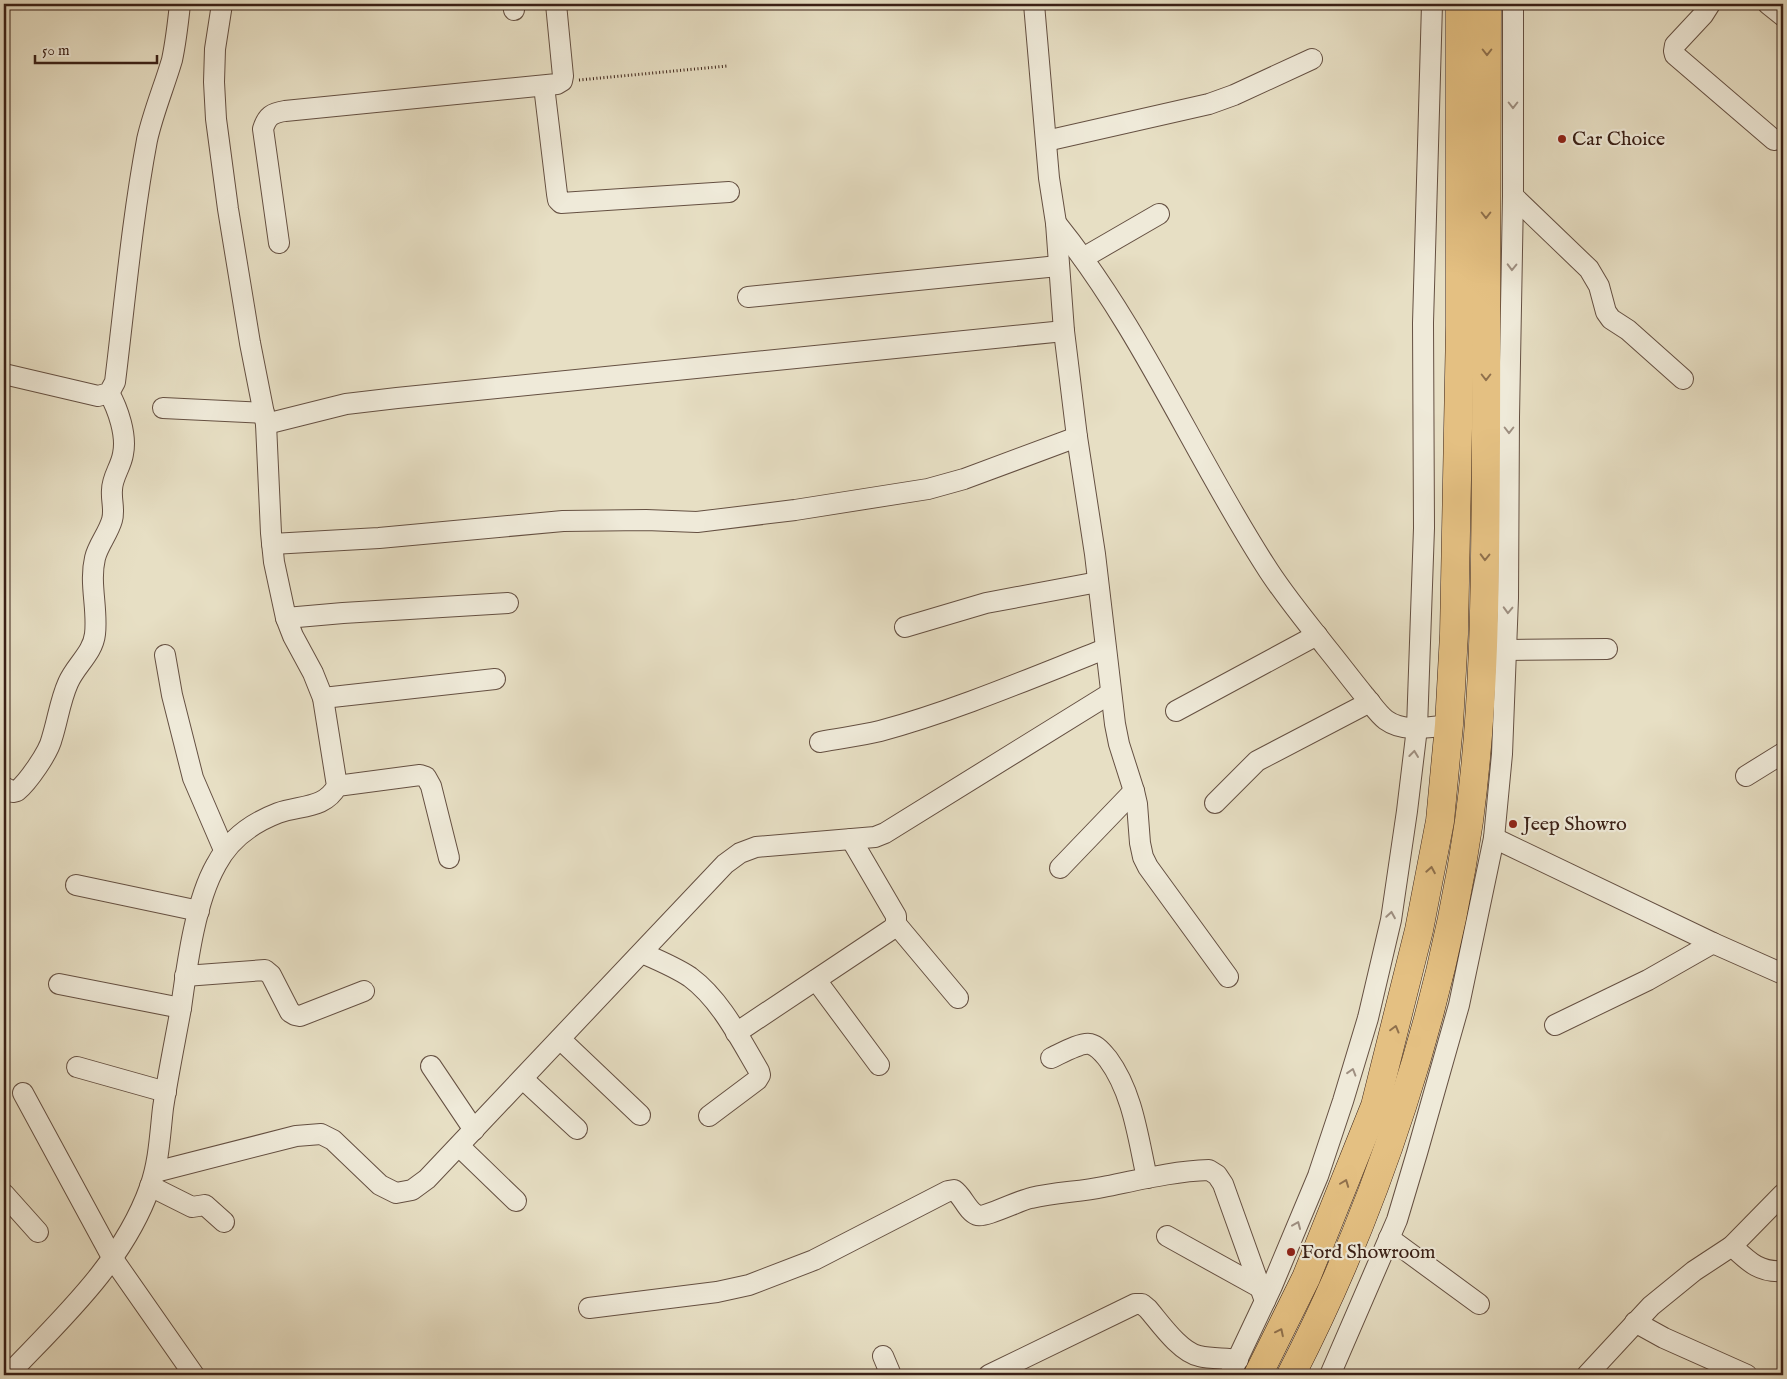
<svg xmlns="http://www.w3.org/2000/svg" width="1787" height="1379" viewBox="0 0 1787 1379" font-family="'IM FELL English',serif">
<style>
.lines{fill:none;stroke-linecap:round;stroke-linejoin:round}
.minor-casing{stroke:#655042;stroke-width:22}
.highway-casing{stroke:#3a2016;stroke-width:29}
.path{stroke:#3a2016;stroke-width:3;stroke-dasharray:1 2.5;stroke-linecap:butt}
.minor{stroke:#efead9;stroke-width:20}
.highway{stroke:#e4c082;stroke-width:28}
.oneway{stroke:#8f704c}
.oneway2{stroke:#9e8f81}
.poi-dot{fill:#8f2418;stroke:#efead9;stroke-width:2}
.labels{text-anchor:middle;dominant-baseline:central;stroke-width:4.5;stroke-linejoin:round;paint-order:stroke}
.poi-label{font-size:20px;fill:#3a2016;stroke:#efead9;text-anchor:start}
</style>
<rect width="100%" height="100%" fill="#e7dfc4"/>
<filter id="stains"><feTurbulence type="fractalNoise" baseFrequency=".004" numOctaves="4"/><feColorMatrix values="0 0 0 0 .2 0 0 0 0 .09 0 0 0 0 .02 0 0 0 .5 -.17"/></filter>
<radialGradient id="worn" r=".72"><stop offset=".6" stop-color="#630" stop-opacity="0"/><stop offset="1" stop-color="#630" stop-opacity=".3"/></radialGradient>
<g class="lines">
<defs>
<g id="minor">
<path d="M513,4l1,6"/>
<path d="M1034,4l15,174 7,45 8,108 13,106 18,117 20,170 4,20 15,47 3,13 3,39 3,14 5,10 80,110"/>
<path d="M1710,4l-7,11 -28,30 -1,6 1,4 99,85"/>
<path d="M1768,4l15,12"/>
<path d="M544,86l13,108 1,6 3,3 168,-11"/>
<path d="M1046,141l163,-37 25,-9 78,-36"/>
<path d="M1513,196l76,73 10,17 7,26 5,7 17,11 55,49"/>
<path d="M1056,223c85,105 137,230 209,342 18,29 40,55 61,82 13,16 25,32 38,48 7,8 14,19 22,25 18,13 43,7 63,5"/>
<path d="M279,243l-16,-114c4,-13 9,-16 22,-18l272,-27 5,-3 1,-5 -7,-72"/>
<path d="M1083,258l76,-44"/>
<path d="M748,297l310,-31"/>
<path d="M4,374l94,22 11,-3 6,-11c10,-81 17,-162 32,-242 6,-27 17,-53 25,-80 4,-19 6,-37 8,-56"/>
<path d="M163,408l101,5"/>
<path d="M266,424l80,-20 51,-6 667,-67"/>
<path d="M272,544l107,-6 184,-17 83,-1 51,2 98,-12 133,-21 36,-10 113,-42"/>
<path d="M286,618l57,-5 165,-10"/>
<path d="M905,627l81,-24 112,-21"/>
<path d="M1506,650l101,-1"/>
<path d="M165,655l7,40 21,83 31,72"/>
<path d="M323,698l172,-19"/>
<path d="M1176,711l141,-76"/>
<path d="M820,742c20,-4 40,-6 60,-11 77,-21 151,-53 225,-82"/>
<path d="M1746,776l37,-23"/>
<path d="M337,786l83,-11 6,2 5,9 18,72"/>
<path d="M4,787l9,5 4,-1c11,-9 32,-39 35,-53 6,-19 8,-37 16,-55 7,-17 25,-30 27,-49 3,-25 -6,-51 0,-76 3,-13 13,-24 17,-38 3,-10 -1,-20 0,-30 0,-13 9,-23 11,-36 4,-19 -5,-45 -14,-61"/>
<path d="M1215,803l42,-42 113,-59"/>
<path d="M1494,838l219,105 70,31"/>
<path d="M1060,868l74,-77"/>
<path d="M76,885l123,26"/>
<path d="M896,924l62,74"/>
<path d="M642,953c16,7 33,14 48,24 31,23 50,62 69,94l1,4 -3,5 -48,36"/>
<path d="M185,976l80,-6 6,5 19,37 5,3 5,1 64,-25"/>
<path d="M816,980l63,85"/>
<path d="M59,984l122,24"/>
<path d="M1555,1025l93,-45 65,-37"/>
<path d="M736,1033l156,-104 4,-5v-8l-45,-77"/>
<path d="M560,1039l80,76"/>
<path d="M1051,1058c9,-4 30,-16 39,-14 8,2 13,9 18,15 25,34 30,79 39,119"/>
<path d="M431,1066l43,64"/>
<path d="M77,1067l89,25"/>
<path d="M523,1079l54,50"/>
<path d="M23,1093l90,166 81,116"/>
<path d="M459,1146l57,55"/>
<path d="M155,1172l141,-36 25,-2 12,6 47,45 16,8 16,-3 15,-11 298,-315 15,-11 16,-6 119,-10 10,-4 226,-140"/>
<path d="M150,1186l42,21 13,-2 19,17"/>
<path d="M4,1194l34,38"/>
<path d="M1167,1236l92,51"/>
<path d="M1389,1238l90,66"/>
<path d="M1732,1246c16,15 27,27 51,25"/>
<path d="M589,1308l128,-16 32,-7 65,-25 134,-69 6,-1c9,6 13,21 23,25 8,3 43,-15 54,-17 24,-6 49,-6 72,-11 35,-7 71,-16 106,-17l8,5 6,9 42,117"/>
<path d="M1635,1322l29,16 83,37"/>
<path d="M883,1356l8,19"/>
<path d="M8,1375c54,-57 115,-112 142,-188 9,-25 10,-53 13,-79 5,-33 12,-67 18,-100 6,-43 14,-106 35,-143 13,-25 36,-42 62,-52 22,-8 47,-4 59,-27l-14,-88 -10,-25 -20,-37 -7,-18 -12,-56 -3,-29 -5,-109 -16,-81 -22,-134 -12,-90 -2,-37 1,-33 7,-45"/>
<path d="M989,1375l146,-71h7l6,5c12,14 32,43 51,47 12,3 26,2 39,4"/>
<path d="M1230,1375l42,-89 46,-110 25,-75 25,-83 23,-98 16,-109 10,-83 7,-200 -1,-205 9,-319"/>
<path d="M1330,1375l67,-155 20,-67 42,-148 35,-167 8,-84 6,-156 1,-181 4,-221v-192"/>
<path d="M1587,1375l64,-69 43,-35 38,-25 51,-52"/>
</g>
<g id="highway">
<path d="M1258,1375l48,-97 69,-172 44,-176 21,-109 9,-96 5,-91 6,-308v-322"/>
<path d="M1291,1375c87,-169 151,-366 178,-554 17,-126 16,-254 17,-380 0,-146 0,-292 1,-437"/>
</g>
</defs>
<use href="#minor" class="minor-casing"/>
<use href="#highway" class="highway-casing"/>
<path class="path" d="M579,80l148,-14"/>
<use href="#minor" class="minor"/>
<use href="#highway" class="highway"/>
</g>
<defs><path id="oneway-chevron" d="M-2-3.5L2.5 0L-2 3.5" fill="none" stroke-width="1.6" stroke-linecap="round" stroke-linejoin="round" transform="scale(1.25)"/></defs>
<g class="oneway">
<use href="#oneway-chevron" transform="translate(1487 52) rotate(90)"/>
<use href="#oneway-chevron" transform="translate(1486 215) rotate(90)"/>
<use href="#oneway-chevron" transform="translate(1486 377) rotate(90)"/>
<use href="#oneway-chevron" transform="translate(1485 557) rotate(91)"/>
<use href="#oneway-chevron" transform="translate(1431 870) rotate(-80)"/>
<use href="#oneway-chevron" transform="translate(1395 1029) rotate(-75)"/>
<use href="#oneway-chevron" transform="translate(1345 1183) rotate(-69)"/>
<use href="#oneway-chevron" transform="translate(1280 1332) rotate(-64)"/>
</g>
<g class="oneway2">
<use href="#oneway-chevron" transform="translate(1513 105) rotate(90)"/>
<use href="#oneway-chevron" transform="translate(1512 267) rotate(91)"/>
<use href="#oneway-chevron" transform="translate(1509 430) rotate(90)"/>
<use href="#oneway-chevron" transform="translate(1508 610) rotate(92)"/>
<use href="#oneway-chevron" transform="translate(1414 754) rotate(-83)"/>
<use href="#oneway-chevron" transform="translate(1391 915) rotate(-81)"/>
<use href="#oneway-chevron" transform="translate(1352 1072) rotate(-73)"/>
<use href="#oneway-chevron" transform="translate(1297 1225) rotate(-67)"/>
</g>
<g class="poi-dot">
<circle cx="1562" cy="139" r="5"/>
<circle cx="1513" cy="824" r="5"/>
<circle cx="1291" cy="1252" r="5"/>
</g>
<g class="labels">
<g class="poi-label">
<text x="1572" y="139">Car Choice</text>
<text x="1523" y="824">Jeep Showro</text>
<text x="1301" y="1252">Ford Showroom</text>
</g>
</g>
<rect width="1787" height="1379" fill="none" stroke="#e7dfc4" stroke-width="20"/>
<rect x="5" y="5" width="1777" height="1369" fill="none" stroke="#3a2016" stroke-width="2.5"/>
<rect x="10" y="10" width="1767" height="1359" fill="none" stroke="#3a2016"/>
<path d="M35 55v8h122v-8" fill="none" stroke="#3a2016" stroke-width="2.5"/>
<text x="42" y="55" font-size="15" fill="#3a2016" stroke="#efead9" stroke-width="4" paint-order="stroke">50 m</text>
<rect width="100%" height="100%" filter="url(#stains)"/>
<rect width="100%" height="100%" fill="url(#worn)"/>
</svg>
